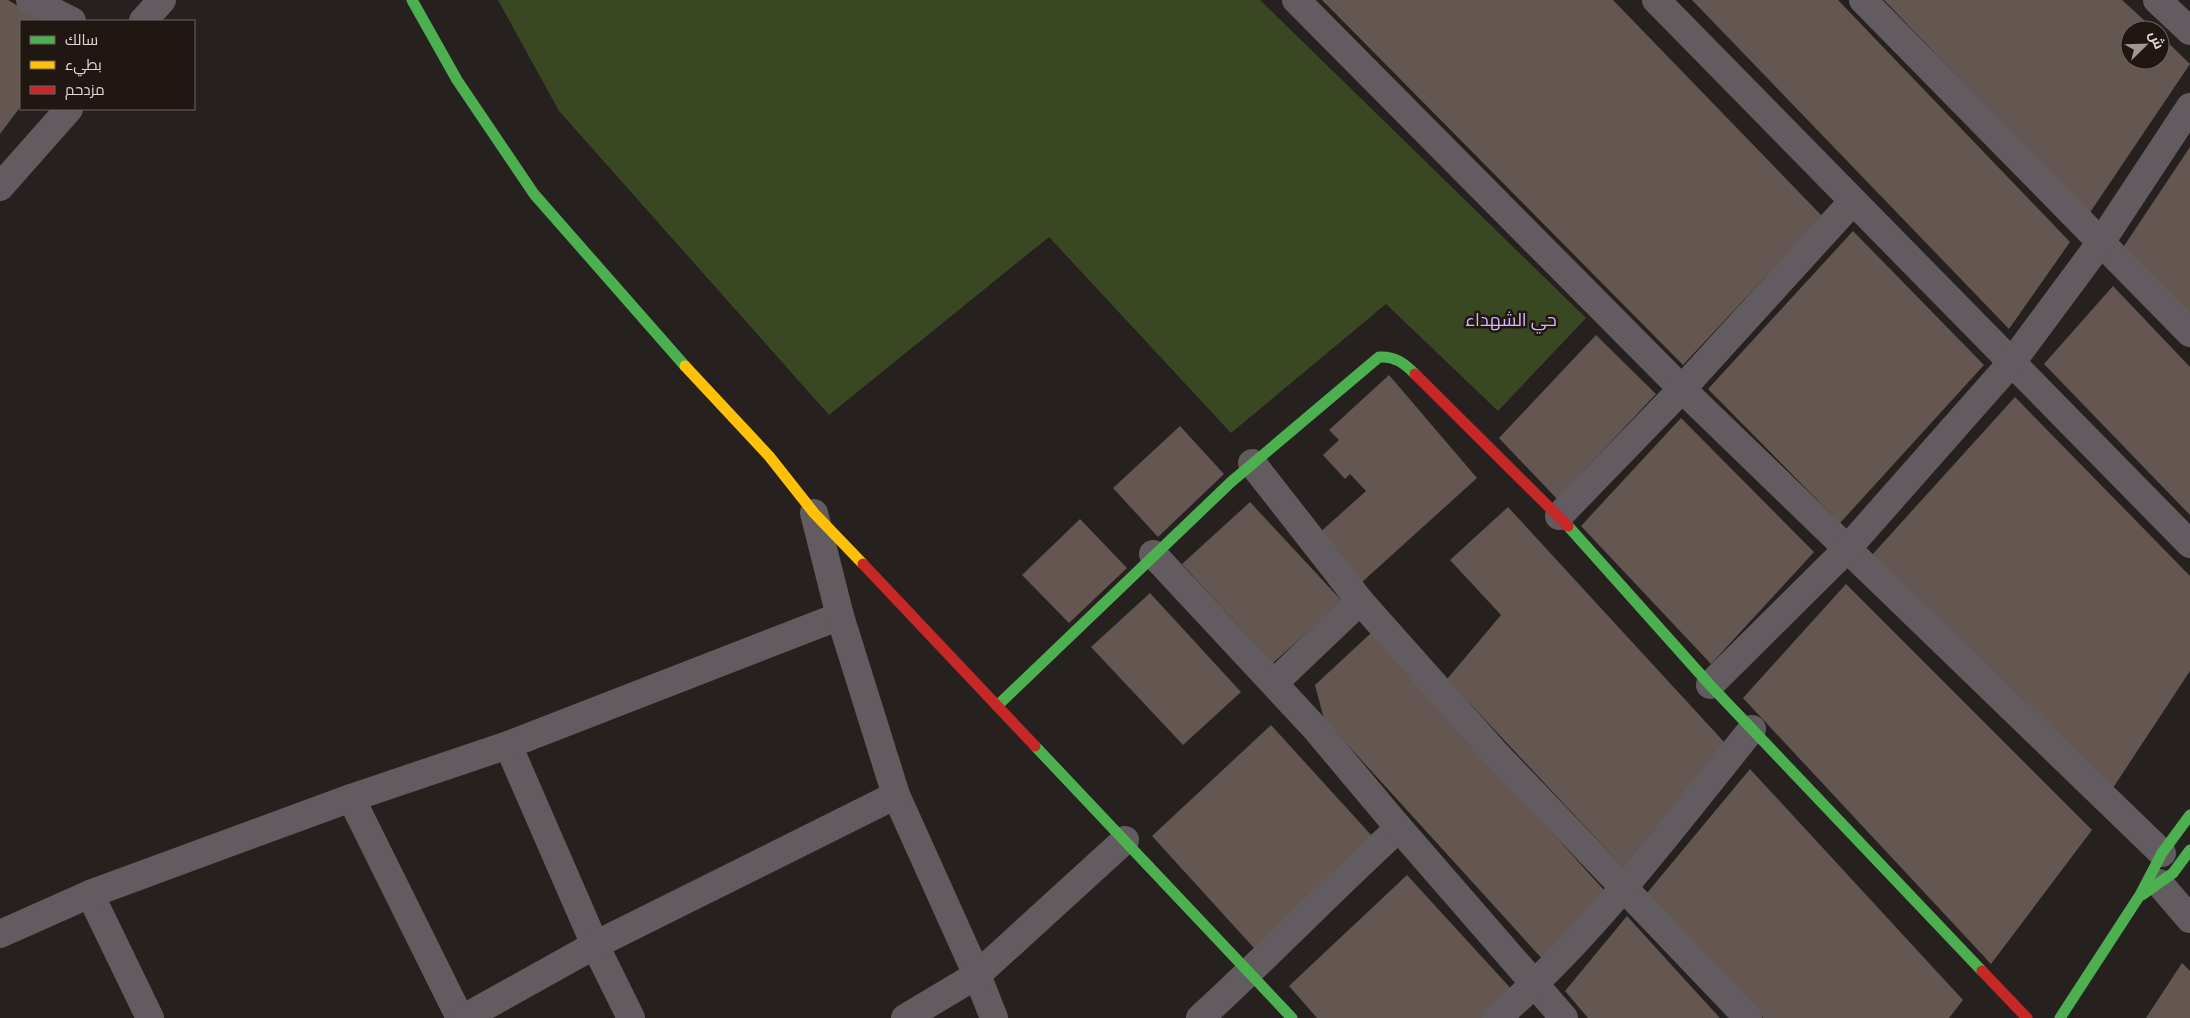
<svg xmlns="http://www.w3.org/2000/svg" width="2190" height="1018" viewBox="0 0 2190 1018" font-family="'Roboto Condensed',Cairo,sans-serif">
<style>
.green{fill:#3a4723}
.building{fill:#645651}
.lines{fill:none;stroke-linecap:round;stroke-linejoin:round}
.street{stroke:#625c60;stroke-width:28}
.fast{stroke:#4caf50;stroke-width:11}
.slow{stroke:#ffc107;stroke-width:11}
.jam{stroke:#c62828;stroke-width:11}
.labels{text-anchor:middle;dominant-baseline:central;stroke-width:5;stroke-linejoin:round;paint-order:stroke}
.neighbourhood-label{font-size:18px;fill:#d7b7fc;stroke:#201612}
</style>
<rect width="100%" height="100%" fill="#26201e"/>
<path class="green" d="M498,0h762l326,318 -88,93 -112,-107 -155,129 -182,-196 -220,178 -270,-304z"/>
<g class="building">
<path d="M0,0h8l35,21h-22v85l-21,28z"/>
<path d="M1322,0h291l209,216 -139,149z"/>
<path d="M1692,0h146l232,242 -61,87z"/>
<path d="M1884,0h238l33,30h-25v30h30v-25l30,29 -101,150z"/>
<path d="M2190,147v172l-68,-70z"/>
<path d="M1853,231l131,134 -144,158 -132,-134z"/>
<path d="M2113,286l77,81v148l-146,-151z"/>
<path d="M1596,335l60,59 -99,105 -58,-61z"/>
<path d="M1389,375l88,103 -116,105 -44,-48 49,-44 -16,-17 -5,5 -22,-24 16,-15 -10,-10z"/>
<path d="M2015,397l175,179v95l-81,123 -237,-239z"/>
<path d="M1681,418l133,134 -103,112 -130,-138z"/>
<path d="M1180,426l44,48 -66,63 -45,-49z"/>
<path d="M1250,502l92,99 -69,62 -91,-99z"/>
<path d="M1508,507l217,236 -102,124 -176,-188 54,-64 -51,-55z"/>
<path d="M1080,519l47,49 -58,55 -47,-48z"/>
<path d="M1846,584l246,246 -101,134 -248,-266z"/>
<path d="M1150,593l91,99 -58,53 -92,-98z"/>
<path d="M1371,633l233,257 -59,72 -221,-243 -9,-34z"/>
<path d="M1271,725l111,122 -118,112 -112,-123z"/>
<path d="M1750,769l213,231 -14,18h-186l-116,-125z"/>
<path d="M1407,875l108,118 -26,25h-172l-28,-32z"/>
<path d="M1627,916l60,66 33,36h-132l-23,-27z"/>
<path d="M2182,963l8,8v47h-44z"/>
</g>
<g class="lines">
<g class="street">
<path d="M30,0l42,21"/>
<path d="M1296,0l386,389 480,464"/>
<path d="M1656,0l534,544"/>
<path d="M1863,0l327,333"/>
<path d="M2157,0l33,31"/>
<path d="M143,21l19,-21"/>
<path d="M0,187l69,-78"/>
<path d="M1252,463l108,138 137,154 251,263"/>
<path d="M1559,516l123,-127 171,-188"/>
<path d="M1153,554l162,174 84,100c-68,62 -131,128 -199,190"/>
<path d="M1274,683l86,-82"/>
<path d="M1710,685l137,-136 165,-187 89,-120 89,-135"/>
<path d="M508,745l87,200 36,73"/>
<path d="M896,795l81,180 17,43"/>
<path d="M351,798l109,220"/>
<path d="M1399,828l165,190"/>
<path d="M2159,883l31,36"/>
<path d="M90,894l60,124"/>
<path d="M0,934l90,-40 261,-96 157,-53 332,-129"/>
<path d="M464,1018l131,-73 301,-150 -56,-179 -26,-103"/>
<path d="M905,1018l72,-43 148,-135"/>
<path d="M1497,1018c97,-84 174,-189 255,-289"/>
</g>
<g class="fast">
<path d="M412,0l45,80 77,114 151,172"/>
<path d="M1568,526l142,159 272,286"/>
<path d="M997,706l234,-224 148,-125c16,-1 25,6 36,17"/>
<path d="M1035,746l257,272"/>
<path d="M2142,895l31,-22 17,-23"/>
<path d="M2060,1018l80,-123 22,-42 28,-38"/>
</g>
<path class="slow" d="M685,366l84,90 45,57 49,51"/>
<g class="jam">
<path d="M1415,374l153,152"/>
<path d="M863,564l172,182"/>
<path d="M1982,971l45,47"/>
</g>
</g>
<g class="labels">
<g class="neighbourhood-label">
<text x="1511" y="319">حي الشهداء</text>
</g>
</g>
<rect x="20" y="20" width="175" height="90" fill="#201612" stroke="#6d6460"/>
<rect x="30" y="36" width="25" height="8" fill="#4caf50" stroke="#6d6460"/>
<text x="65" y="45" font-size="15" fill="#e0d8d5">سالك</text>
<rect x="30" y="61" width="25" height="8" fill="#ffc107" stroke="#6d6460"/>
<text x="65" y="70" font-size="15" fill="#e0d8d5">بطيء</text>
<rect x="30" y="86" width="25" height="8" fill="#c62828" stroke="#6d6460"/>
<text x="65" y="95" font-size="15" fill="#e0d8d5">مزدحم</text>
<g transform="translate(2145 45) rotate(67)"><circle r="24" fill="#201612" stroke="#6d6460"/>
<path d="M0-4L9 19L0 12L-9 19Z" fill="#9f9895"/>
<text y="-8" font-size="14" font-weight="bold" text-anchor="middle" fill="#e0d8d5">ش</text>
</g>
</svg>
